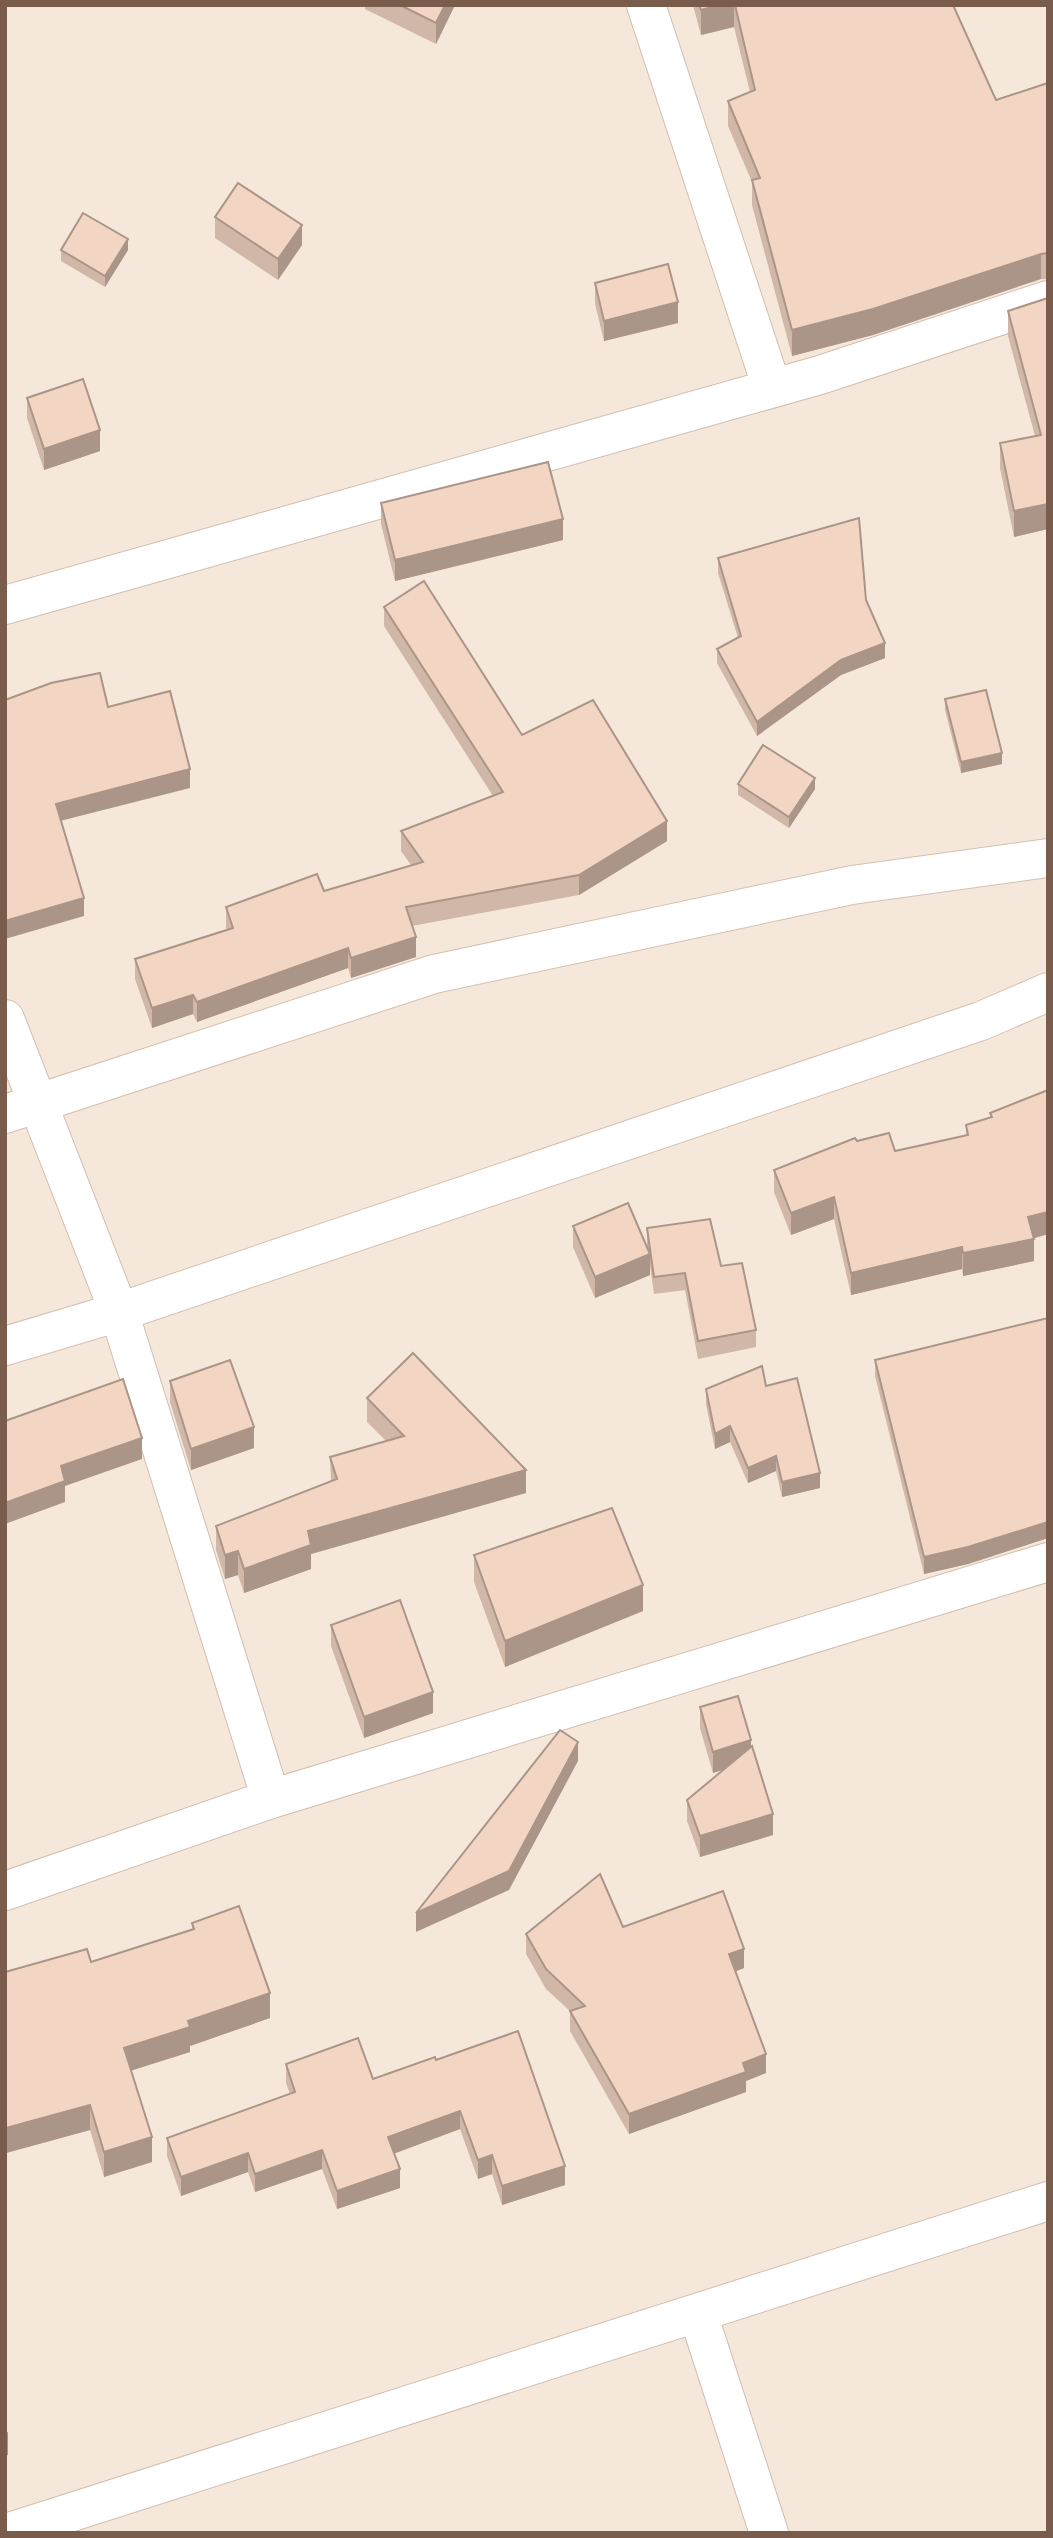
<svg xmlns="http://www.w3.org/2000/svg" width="1053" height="2538" viewBox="0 0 1053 2538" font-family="'Work Sans',sans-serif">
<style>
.residential{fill:#f5e8da}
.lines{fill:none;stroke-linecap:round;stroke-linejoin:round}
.street-casing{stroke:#d1beb0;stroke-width:40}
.secondary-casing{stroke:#d6c0b0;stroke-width:40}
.street{stroke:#fff;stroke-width:38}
.secondary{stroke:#fff;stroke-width:38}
.wall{fill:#d1b7a8}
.shaded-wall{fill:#aa9588}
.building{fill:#f3d5c3;stroke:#aa9588;stroke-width:2}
</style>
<rect width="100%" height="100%" fill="#fdf6ec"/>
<rect class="residential" x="5" y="5" width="1043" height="2528"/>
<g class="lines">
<defs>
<g id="street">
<path d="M646,5l126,383"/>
<path d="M5,605l815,-230 228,-75"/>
<path d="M5,1019l114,293 152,487"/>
<path d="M5,1891l266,-92 777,-237"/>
<path d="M698,2314l71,219"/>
<path d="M6,2533l1042,-332"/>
</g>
<g id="secondary">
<path d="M5,1114l429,-140 418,-89 196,-27"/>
<path d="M5,1346l114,-34 862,-291 67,-29"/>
</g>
</defs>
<use href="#street" class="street-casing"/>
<use href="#secondary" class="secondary-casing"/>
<use href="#street" class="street"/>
<use href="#secondary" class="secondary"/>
</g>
<g class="wall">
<path d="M365,5h90l-19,39 -71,-35z"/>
<path d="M693,5h260l43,95 52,-17v196h-7l-168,56 -81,21 -40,-151v-23l-24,-56v-25l22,-9 -16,-65 -33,8z"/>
<path d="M215,217l87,28 -24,35 -63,-42z"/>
<path d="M61,250h67l-23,37 -44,-26z"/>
<path d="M595,283l83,40 -74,18 -9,-37z"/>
<path d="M1048,298v231l-34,8 -14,-69v-25l35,-7 -27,-100v-25z"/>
<path d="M27,398l73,53 -56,19 -17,-52z"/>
<path d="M381,503l182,37 -168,41 -14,-57z"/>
<path d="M718,558l148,42 19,58 -44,17 -84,61 -40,-73v-14l21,-11 -20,-65z"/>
<path d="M384,607l138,128 145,106 -88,54 -167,31 4,31 -65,21 -3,-10 -151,54 -4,-8 -41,14 -17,-49v-20l92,-29 -1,-3v-20l98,-16 87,-26 -10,-14v-20l92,-35 -109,-170z"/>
<path d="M945,699l57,65 -41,9 -16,-63z"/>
<path d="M738,784l77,5 -26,39 -51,-33z"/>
<path d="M1048,1090v144l-14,4v23l-71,15 -1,-7 -111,26 -17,-76 -43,16 -17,-43v-22l83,-29 38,10 71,-15v-11l24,-7v-5z"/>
<path d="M573,1226l74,22v-20l74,38 35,64v17l-58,12 -13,-69 -31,4 -4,-28v9l-55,23 -22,-51z"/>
<path d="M1048,1318v220l-80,26 -44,10 -49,-198v-16z"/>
<path d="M170,1381l84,67 -63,22 -21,-68z"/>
<path d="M766,1386l54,102 -38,9 -6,-26 -28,12 -18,-41 -15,7 -9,-45v-15z"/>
<path d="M367,1398l159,95 -215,61v15l-67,24 -6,-18 -13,4 -9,-29v-24l115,-45 -1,-24 56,-16 -19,-19z"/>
<path d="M474,1555l169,56 -138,56 -31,-85z"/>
<path d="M331,1625l102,88 -69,25 -33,-92z"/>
<path d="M700,1707l51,40 22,88 -73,22 -13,-36v-21l37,-31 -11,4 -13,-45z"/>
<path d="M192,1923l78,95 -80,28v6l-59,18 21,92 -48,15 -14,-47 -84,23 -1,-4v-177l86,-10 101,-33z"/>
<path d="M526,1934l218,34 -8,3 30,102 -20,8v11l-117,42 -59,-103v-20l-24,-22 -20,-35z"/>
<path d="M436,2060l129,125 -63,20 -10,-31 -14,5 -18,-50 -66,24 6,35 -63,21 -15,-40 -67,23 -7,-20 -67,24 -14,-40v-18l123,-44 -4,-11v-19l87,15z"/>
</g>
<g class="shaded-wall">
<path d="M445,5h10l-19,39v-21z"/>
<path d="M719,5h15v22l-33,8v-25z"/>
<path d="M302,225v20l-24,35v-21z"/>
<path d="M128,239v11l-23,37v-11z"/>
<path d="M1041,254v25l-168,56 -81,21v-26z"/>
<path d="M678,302v21l-74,18v-20z"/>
<path d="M100,430v21l-56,19v-21z"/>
<path d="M1048,504v25l-34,8v-26z"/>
<path d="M563,519v21l-168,41v-21z"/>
<path d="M885,643v15l-44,17 -84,61v-14l84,-62z"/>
<path d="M1002,753v11l-41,9v-11z"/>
<path d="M190,769v19l-134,34v-18z"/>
<path d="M815,778v11l-26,39v-11z"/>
<path d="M667,821v20l-88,54v-20z"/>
<path d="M84,898v18l-79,23v-18z"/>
<path d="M416,937v20l-65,21v-20z"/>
<path d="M348,948v20l-151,54v-20z"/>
<path d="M193,995v19l-41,14v-20z"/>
<path d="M834,1197v22l-43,16v-22z"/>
<path d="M1048,1212v22l-20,6v-23z"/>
<path d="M1034,1239v22l-71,15v-23z"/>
<path d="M962,1247v22l-111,26v-22z"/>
<path d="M650,1254v21l-55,23v-21z"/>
<path d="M730,1426v16l-15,7v-15z"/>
<path d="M254,1427v21l-63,22v-21z"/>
<path d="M142,1438v21l-77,27v16l-60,22v-21l56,-37z"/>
<path d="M776,1456v15l-28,12v-15z"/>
<path d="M526,1470v23l-215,61v15l-67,24v-24l64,-38z"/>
<path d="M820,1473v15l-38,9v-15z"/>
<path d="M1048,1522v16l-80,26 -44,10v-17z"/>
<path d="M238,1551v24l-13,4v-24z"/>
<path d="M643,1585v26l-138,56v-26z"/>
<path d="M433,1692v21l-69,25v-21z"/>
<path d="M751,1740v21l-38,12v-21z"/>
<path d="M578,1742v19l-69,129 -93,42v-19z"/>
<path d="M773,1814v21l-73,22v-21z"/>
<path d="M744,1949v19l-15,6v-20z"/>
<path d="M270,1993v25l-80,28v6l-66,21v-25l64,-27z"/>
<path d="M766,2054v19l-20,8v11l-117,42v-20l114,-51z"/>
<path d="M90,2105v25l-84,23v-25z"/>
<path d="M460,2111v18l-72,27v-19z"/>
<path d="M152,2137v25l-48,15v-25z"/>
<path d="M322,2150v19l-67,23v-18z"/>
<path d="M248,2153v19l-67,24v-19z"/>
<path d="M492,2155v19l-14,5v-19z"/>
<path d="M565,2166v19l-63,20v-19z"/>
<path d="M400,2169v19l-63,21v-18z"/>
<path d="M8,2432v23l-3,1v-23z"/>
</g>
<g class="building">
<path d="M400,5h45l-9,18z"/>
<path d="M699,5h20l-18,5z"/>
<path d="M735,5h218l43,95 52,-17v170l-7,1 -168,55 -81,21 -40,-150 8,-2 -32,-77 27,-11z"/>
<path d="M238,183l64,42 -24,34 -63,-42z"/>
<path d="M83,213l45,26 -23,37 -44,-26z"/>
<path d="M668,264l10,38 -74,19 -9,-38z"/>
<path d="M1048,298v206l-34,7 -14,-68 41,-8 -33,-124z"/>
<path d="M83,379l17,51 -56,19 -17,-51z"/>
<path d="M548,462l15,57 -168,41 -14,-57z"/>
<path d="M859,518l7,82 19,43 -44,17 -84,62 -40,-73 24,-13 -23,-78z"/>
<path d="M424,581l98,154 71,-35 74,121 -88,54 -173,32 10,30 -65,21 -3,-10 -151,54 -4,-7 -41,13 -17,-49 98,-31 -7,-21 91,-33 7,17 99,-29 -22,-31 102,-39 -119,-185z"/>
<path d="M100,673l8,34 62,-16 20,78 -134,35 28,94 -79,23v-221l46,-17z"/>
<path d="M986,690l16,63 -41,9 -16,-63z"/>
<path d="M763,745l52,33 -26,39 -51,-33z"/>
<path d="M1048,1090v122l-20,5 6,22 -71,14 -1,-6 -111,26 -17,-76 -43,16 -17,-43 81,-32 2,3 32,-8 6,18 73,-16 -2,-10 26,-8 -2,-4z"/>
<path d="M628,1203l22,51 -55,23 -22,-51z"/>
<path d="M710,1219l11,47 21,-3 14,67 -58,11 -13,-68 -31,4 -7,-49z"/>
<path d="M1048,1318v204l-80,25 -44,10 -49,-197z"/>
<path d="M413,1353l113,117 -218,61 3,14 -67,24 -6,-18 -13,4 -9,-29 121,-47 -7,-22 74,-21 -37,-38z"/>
<path d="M230,1360l24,67 -63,22 -21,-68z"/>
<path d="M762,1366l4,20 31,-8 23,95 -38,9 -6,-26 -28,12 -18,-42 -15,8 -9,-45z"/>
<path d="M123,1379l19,59 -81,28 4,15 -60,22v-82z"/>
<path d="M612,1508l31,77 -138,56 -31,-86z"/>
<path d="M400,1600l33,92 -69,25 -33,-92z"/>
<path d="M738,1696l13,44 -38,12 -13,-45z"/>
<path d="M560,1730l18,12 -69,129 -93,42z"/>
<path d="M752,1746l21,68 -73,22 -13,-36z"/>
<path d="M600,1874l23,53 100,-36 21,58 -15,5 37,100 -23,9 3,9 -117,42 -59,-103 15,-5 -39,-37 -20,-35z"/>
<path d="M239,1906l31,87 -82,28 2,6 -66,21 28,89 -48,15 -14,-47 -84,23 -1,-4v-152l82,-23 4,13 103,-33 -2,-6z"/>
<path d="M518,2031l47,135 -63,20 -10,-31 -14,5 -18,-49 -72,26 12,32 -63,22 -15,-41 -67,24 -7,-21 -67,24 -14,-39 128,-46 -9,-28 72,-26 15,41 62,-22 1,3z"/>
</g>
<rect width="1053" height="2538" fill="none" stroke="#7a5c4d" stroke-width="14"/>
</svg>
